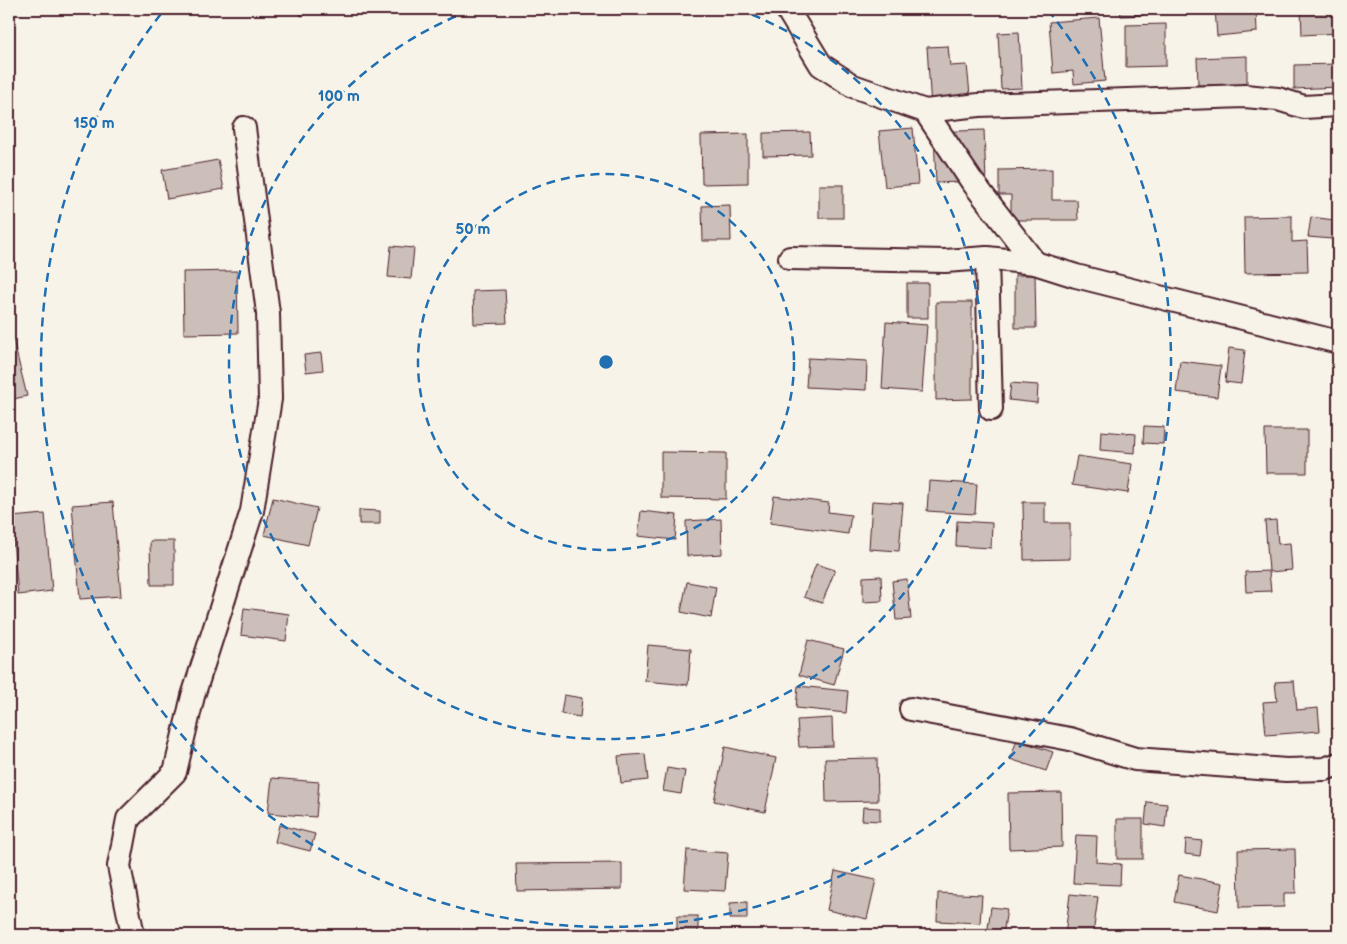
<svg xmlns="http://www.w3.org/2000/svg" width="1347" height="944" viewBox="0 0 1347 944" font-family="'Balsamiq Sans',sans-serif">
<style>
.building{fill:#ccbfb9;stroke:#4a1f2b}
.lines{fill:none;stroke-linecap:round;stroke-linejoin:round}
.street-casing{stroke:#4a1f2b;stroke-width:26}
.street{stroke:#f7f3e8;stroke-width:22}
.ring{fill:none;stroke:#1f6fb2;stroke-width:2.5;stroke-dasharray:9 6}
.centre{fill:#1f6fb2;stroke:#f7f3e8;stroke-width:2.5}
.ring-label{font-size:15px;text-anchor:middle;font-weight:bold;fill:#1f6fb2;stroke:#f7f3e8;stroke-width:5;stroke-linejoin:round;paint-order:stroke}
</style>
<rect width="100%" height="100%" fill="#f7f3e8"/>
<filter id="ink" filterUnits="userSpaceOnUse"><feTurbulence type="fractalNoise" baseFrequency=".02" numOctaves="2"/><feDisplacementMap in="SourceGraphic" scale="10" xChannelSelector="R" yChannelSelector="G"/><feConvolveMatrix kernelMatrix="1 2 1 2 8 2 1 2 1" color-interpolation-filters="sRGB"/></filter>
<g filter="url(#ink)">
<g class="building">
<path d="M298,9h24l-21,7z"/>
<path d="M1120,9h24v6l-23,1z"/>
<path d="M1215,9h41l1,23 -40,4z"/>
<path d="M1301,9h37v24l-36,2z"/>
<path d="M1099,18l6,63 -31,3 -1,-13 -20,2 -4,-51z"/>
<path d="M1166,24v42l-40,1v-42z"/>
<path d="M1019,32l3,56 -21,1 -3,-56z"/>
<path d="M948,46l2,20 17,-1 4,39 -40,3 -4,-60z"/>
<path d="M1247,56v29h-49l-1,-27z"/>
<path d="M1338,64v23l-44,2v-24z"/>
<path d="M913,128l5,56 -33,3 -6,-56z"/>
<path d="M984,130l2,51 -50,2 -2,-51z"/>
<path d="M810,132l1,23 -48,1v-23z"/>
<path d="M748,134v49l-46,1 -1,-49z"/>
<path d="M218,160l6,29 -57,10 -5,-29z"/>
<path d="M1052,169v31h25l1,20h-67v-25h-12v-25z"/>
<rect x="819" y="185" width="24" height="33"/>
<path d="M730,205l1,36h-28l-1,-35z"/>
<path d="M1292,216v26l15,-1 1,31 -63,1 -1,-56z"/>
<path d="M1311,217l23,3 -2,19 -24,-2z"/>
<path d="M391,246l23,2 -3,31 -23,-2z"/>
<path d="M237,271l1,62 -54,1 -1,-62z"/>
<path d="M1015,275h20l1,53h-21z"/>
<rect x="907" y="283" width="21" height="35"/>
<path d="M505,290l2,33 -33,1 -1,-33z"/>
<path d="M936,302h36v97l-36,1z"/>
<path d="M886,322l41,3 -5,67 -40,-3z"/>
<path d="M12,335l15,61 -18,4v-64z"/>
<path d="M1229,348l16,2 -4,34 -16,-2z"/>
<path d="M321,353l2,17 -17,2 -2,-17z"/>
<path d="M808,358l59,3 -1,29 -60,-3z"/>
<path d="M1180,361l41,5 -4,31 -41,-5z"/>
<path d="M1011,383l27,2 -1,18 -28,-3z"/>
<path d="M1335,397h3v52h-2z"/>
<path d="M1144,426l20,1 -1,17 -20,-1z"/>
<path d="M1265,430h42v43h-41z"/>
<path d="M1101,431l35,3 -1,19 -35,-3z"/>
<path d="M661,452l65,1v46l-65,-1z"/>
<path d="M1077,456l55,8 -4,29 -56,-8z"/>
<path d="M929,481l48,3 -2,30 -48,-3z"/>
<path d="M774,496l55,7 -1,9 23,3 -3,19 -78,-11z"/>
<path d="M273,498l44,10 -9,37 -44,-10z"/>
<path d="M872,501l31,2 -4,48 -30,-2z"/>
<path d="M113,502l8,94 -41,3 -8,-94z"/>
<path d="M1023,502h22v21h25v36l-46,1z"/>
<path d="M359,510l21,1v13h-21z"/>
<path d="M641,511l36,4 -2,25 -37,-4z"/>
<path d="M45,514l7,77 -34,4 -7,-78z"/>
<path d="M721,519l1,35 -35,2 -1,-35z"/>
<path d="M1276,520l2,24 12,-1 2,27 -23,2 2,19 -25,1 -1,-20 24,-1 -4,-50z"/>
<path d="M957,521l35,2 -1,25 -35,-2z"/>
<path d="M150,541h24v44h-23z"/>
<path d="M816,564l19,6 -13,33 -18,-6z"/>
<path d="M881,576l1,25 -19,1v-25z"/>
<path d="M907,579l4,40 -15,1 -4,-39z"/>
<path d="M687,582l29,5 -5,31 -30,-6z"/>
<path d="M244,608l45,6 -3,27 -45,-6z"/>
<path d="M808,640l36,9 -10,36 -35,-10z"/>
<path d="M648,645l43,4 -3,36 -43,-4z"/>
<path d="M1294,681l3,29 21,-2 2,23 -54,4 -3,-33 14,-1 -2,-19z"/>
<path d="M798,686l50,5 -2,22 -50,-5z"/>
<path d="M564,695l18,3 -2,19 -19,-3z"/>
<path d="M832,718l1,28 -34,1 -2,-27z"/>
<path d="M1017,740l36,12 -7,19 -36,-12z"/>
<path d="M725,747l51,11 -11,54 -51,-11z"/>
<path d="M645,754l3,26 -27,3 -3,-27z"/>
<path d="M877,758l1,43 -52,1 -1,-43z"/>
<path d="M667,768l18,3 -4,23 -18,-3z"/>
<path d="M272,778l47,4 -3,35 -48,-4z"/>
<path d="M1061,792l1,55 -53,2 -1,-56z"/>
<path d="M1147,802l20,2 -2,23 -20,-3z"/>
<path d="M863,807l17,1v13l-18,-1z"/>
<rect x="1117" y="819" width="26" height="40"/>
<path d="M279,825l36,9 -5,17 -35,-9z"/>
<path d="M1076,835l21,1 -1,26 25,2 -1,21 -47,-2z"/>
<path d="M1186,839l16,2 -2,15 -15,-2z"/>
<path d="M1295,849l1,44h-12v14l-45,1 -1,-58z"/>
<path d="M687,850l41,3 -3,38 -41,-2z"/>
<path d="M622,863v26l-105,2 -1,-27z"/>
<path d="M835,871l41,9 -9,39 -40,-9z"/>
<path d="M1179,875l44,8 -5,28 -44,-9z"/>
<path d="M938,893l44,2 -2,28 -43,-2z"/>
<path d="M1070,894l28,3 -5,38h-28z"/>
<path d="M747,902v17h-17v-16z"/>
<path d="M991,907l16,2 -4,26h-16z"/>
<rect x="677" y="916" width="21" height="19"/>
</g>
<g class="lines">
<defs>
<g id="street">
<path d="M787,9l34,56 32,21 72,25 46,69 64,83"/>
<path d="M925,111l54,-6 266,-9 33,3 26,8 34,-2"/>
<path d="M790,258l155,3 42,-3 48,5 41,13 262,66"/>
<path d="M987,258l4,151"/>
<path d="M911,709l159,30 65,20 151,11 39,-1 13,-5"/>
<path d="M133,935l-14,-69 9,-47 47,-47 18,-76 59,-185 18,-112 -2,-86 -24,-185"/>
</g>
</defs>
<use href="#street" class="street-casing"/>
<use href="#street" class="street"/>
</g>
</g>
<g class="ring">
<circle cx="606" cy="362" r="188"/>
<path d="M738 9A377 377 0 1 1 474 9"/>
<path d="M1048 10A565 565 0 1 1 164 10"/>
</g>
<circle cx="606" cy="362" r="8" class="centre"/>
<g class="ring-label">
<text x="339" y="101">100 m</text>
<text x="94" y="128">150 m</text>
<text x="473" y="234">50 m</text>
</g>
<rect width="1347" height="944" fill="none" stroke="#f7f3e8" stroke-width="30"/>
<rect x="15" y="15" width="1317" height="914" fill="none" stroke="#4a1f2b" stroke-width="2" filter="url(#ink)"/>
</svg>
